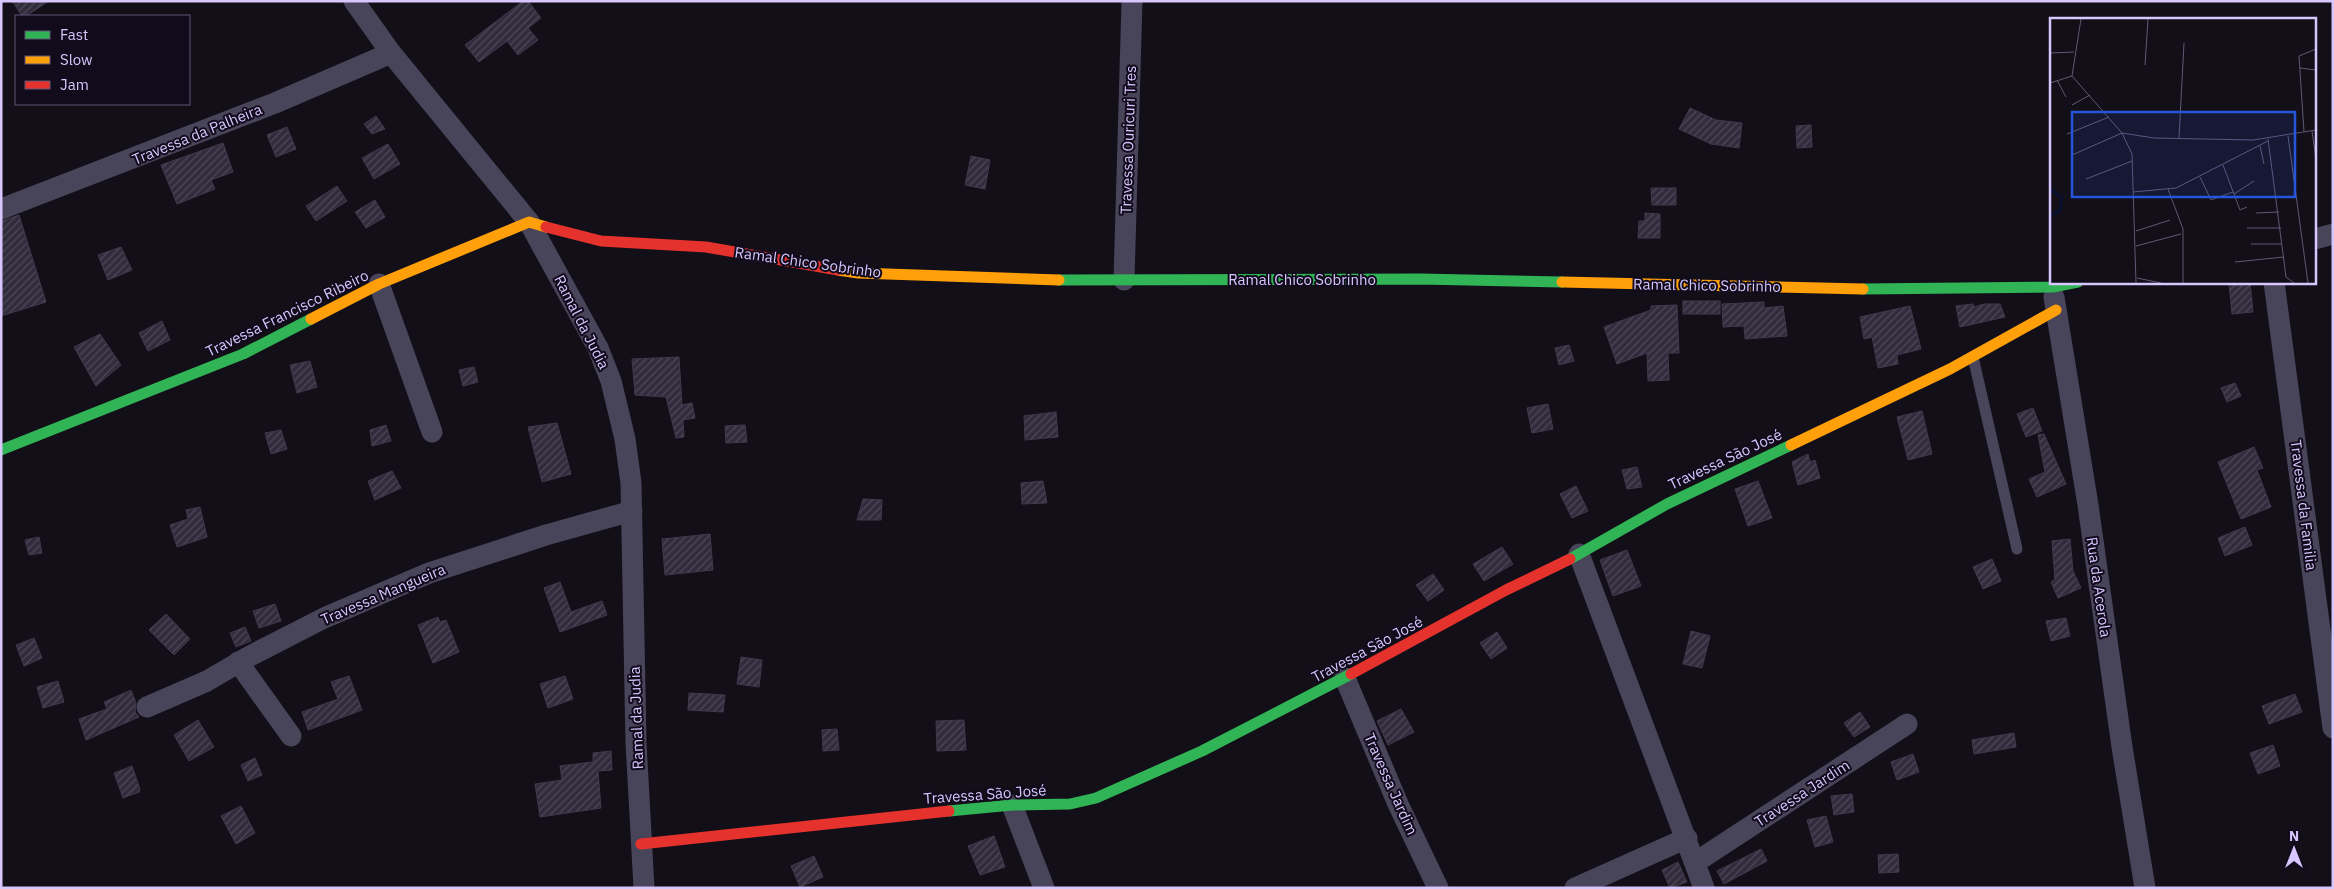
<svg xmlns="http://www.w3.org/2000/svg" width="2334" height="889" viewBox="0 0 2334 889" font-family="'IBM Plex Sans',sans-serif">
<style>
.building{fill:url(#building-hatch);stroke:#40394d}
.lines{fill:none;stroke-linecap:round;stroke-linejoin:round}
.lane{stroke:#484459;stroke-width:11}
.street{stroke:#484459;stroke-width:21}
.fast{stroke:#30b455;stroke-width:11}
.slow{stroke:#ff9f0a;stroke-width:11}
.jam{stroke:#e5322d;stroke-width:11}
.labels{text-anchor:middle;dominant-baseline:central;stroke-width:4;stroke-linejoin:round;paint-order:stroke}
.street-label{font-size:15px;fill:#d7c7fe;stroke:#110b1c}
.inset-river{fill:none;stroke:#0a1234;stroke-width:2.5}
.inset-road{fill:none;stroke:#615974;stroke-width:1}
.view{fill:#2654da;fill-opacity:0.15;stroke:#2654da;stroke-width:2.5}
.inset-edge{fill:none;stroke:#d7c7fe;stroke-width:2.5}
</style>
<defs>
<pattern id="building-hatch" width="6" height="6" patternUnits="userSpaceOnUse" patternTransform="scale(1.25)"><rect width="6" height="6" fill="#312c3c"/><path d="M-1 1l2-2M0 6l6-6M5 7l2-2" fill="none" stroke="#4e4959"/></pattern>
</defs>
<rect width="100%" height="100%" fill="#120f18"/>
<g class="building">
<path d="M12,1h37l-23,15h-4z"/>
<path d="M523,1h5l13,17 -13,10 10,12 -20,15 -11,-14 -28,21 -14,-17z"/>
<path d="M1690,108l26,12 26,3 -3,25 -28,-4 -32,-15z"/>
<path d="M376,116l9,13 -13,5 -8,-10z"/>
<path d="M1811,125l1,22 -15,1 -1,-22z"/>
<path d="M287,127l9,22 -20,8 -9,-22z"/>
<path d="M223,143l10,29 -22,8 4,9 -38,15 -16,-39z"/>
<path d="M388,144l12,20 -26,15 -12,-21z"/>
<path d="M971,156l19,4 -5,29 -20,-4z"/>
<path d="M337,186l10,15 -31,20 -10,-15z"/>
<path d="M1651,188h25v17h-24z"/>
<path d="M375,200l10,17 -19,11 -11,-16z"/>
<path d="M1645,213l15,1v24h-22l1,-17h6z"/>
<path d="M19,215l27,87 -45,14v-95z"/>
<path d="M121,247l11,23 -24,10 -10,-25z"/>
<path d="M2250,282l3,30 -21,2 -3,-30z"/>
<rect x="1683" y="301" width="37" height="13"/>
<path d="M1764,302v6l19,-2 4,30 -42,3 -1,-13 -21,1 -1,-23z"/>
<path d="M1973,304l1,3 10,-3h16l5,13 -45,10 -4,-21z"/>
<path d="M1677,305l2,48h-11l1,27 -21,1 -1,-28 -30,11 -13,-37 47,-17v-4z"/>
<path d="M1910,306l11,43 -24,6 1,9 -20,4 -6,-31 -8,2 -4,-22z"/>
<path d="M162,321l8,19 -22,11 -9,-18z"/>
<path d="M100,334l21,31 -25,21 -22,-39z"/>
<path d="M1569,345l5,16 -15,4 -4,-17z"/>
<path d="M679,357l3,48 10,-2 3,15 -12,2 1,17 -8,1 -10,-41 -31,-2 -3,-36z"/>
<path d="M310,361l7,26 -20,6 -7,-28z"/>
<path d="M474,367l4,15 -15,4 -4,-16z"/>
<path d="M2235,383l6,13 -14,6 -6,-14z"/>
<path d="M1548,404l5,25 -21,4 -5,-25z"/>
<path d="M2033,408l9,23 -16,6 -9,-23z"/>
<path d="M1922,411l10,43 -24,6 -11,-43z"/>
<path d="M1056,412l2,25 -33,3 -1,-24z"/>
<path d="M557,423l14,51 -29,8 -14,-55z"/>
<path d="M386,425l5,16 -19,5 -2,-16z"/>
<path d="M745,425l2,17 -21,1 -1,-17z"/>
<path d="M281,430l6,19 -16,5 -6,-21z"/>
<path d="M2044,434l22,50 -29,13 -8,-18 16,-7 -7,-37z"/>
<path d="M2254,447l9,21 -6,2 14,37 -30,12 -23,-57z"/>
<path d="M1808,454l2,8 5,-2 5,18 -22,7 -6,-23z"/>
<path d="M1637,467l5,20 -15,2 -5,-19z"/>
<path d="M392,471l9,17 -26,12 -7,-19z"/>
<path d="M1043,481l4,22 -25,1 -1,-21z"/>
<path d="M1758,481l14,37 -24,8 -13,-37z"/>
<path d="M1576,486l12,25 -16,7 -12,-24z"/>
<path d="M863,499l19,1 -1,20h-24z"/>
<path d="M200,507l7,30 -30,10 -7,-22 18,-6 -2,-9z"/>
<path d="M2245,527l7,18 -27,11 -7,-18z"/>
<path d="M710,534l3,36 -48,5 -3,-36z"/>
<path d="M39,537l3,16 -13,2 -4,-15z"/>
<path d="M2070,539l3,32 8,17 -23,10 -7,-16 4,-2 -3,-39z"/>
<path d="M1502,547l11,17 -29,17 -11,-17z"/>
<path d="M1627,550l14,36 -28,10 -13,-36z"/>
<path d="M1992,559l9,22 -18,8 -10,-22z"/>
<path d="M1433,574l11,16 -16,11 -12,-16z"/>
<path d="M560,582l11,30 31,-11 5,14 -47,17 -16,-44z"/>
<path d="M275,604l6,17 -22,7 -6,-17z"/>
<path d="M166,614l24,25 -16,16 -25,-25z"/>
<path d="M438,617l2,5 6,-2 13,32 -26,11 -15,-38z"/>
<path d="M2066,618l4,18 -19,5 -5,-20z"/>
<path d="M245,627l6,14 -15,6 -6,-14z"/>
<path d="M1691,631l19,5 -8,32 -19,-4z"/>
<path d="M1497,632l10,16 -16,11 -11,-16z"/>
<path d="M34,638l8,20 -18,8 -8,-21z"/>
<path d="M741,657l21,3 -3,27 -22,-3z"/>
<path d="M349,676l13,34 -54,20 -6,-18 36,-13 -7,-17z"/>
<path d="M565,676l8,23 -25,9 -8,-24z"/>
<path d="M58,681l6,21 -21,6 -6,-21z"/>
<path d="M131,690l5,13 -1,9 4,5 -53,23 -7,-21 28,-10 -3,-7z"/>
<path d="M689,693l36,2 -2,17 -35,-2z"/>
<path d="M2295,694l7,18 -33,12 -7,-18z"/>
<path d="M1401,709l13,23 -26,13 -11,-24z"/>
<path d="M1860,712l10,15 -16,10 -10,-14z"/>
<path d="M198,720l16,27 -25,14 -15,-26z"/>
<path d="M964,720l2,30 -29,1 -1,-30z"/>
<path d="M837,729l2,21 -16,1 -1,-21z"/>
<path d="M2014,733l2,14 -42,7 -2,-14z"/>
<path d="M2273,745l7,21 -22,8 -8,-21z"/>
<path d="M611,751l1,19 -14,1 3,37 -61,9 -5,-33 27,-4 -2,-14 33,-4v-9z"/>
<path d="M1913,754l6,18 -22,8 -6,-18z"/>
<path d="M255,758l7,17 -14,6 -7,-16z"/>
<path d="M132,766l8,23 -1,3 -16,6 -9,-25z"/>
<path d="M1852,794l2,18 -20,3 -3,-19z"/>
<path d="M241,806l14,27 -19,11 -15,-28z"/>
<path d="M1826,816l7,26 -18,5 -8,-27z"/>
<path d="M994,836l11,31 -25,8 -12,-29z"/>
<path d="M1761,849l6,12 -43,23 -7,-13z"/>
<path d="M1898,854l1,18 -20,1 -1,-18z"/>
<path d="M814,856l9,21 -23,10 -9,-21z"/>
<path d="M1678,862l9,20 -17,6 -8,-18z"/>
</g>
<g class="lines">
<path class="lane" d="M1973,357l44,192"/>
<g class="street">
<path d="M354,1l37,52 138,169 69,126 13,33 14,58 6,44 5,260 8,145"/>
<path d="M1,209l274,-106 116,-50"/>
<path d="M2315,239l18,-5"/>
<path d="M1124,280l8,-279"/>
<path d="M2274,282l59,446"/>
<path d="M379,284l53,148"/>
<path d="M2054,297l34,208 34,242 23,141"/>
<path d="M1579,554l125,334"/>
<path d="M238,662l53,74"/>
<path d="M1345,678l53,126 40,84"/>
<path d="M147,707l60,-26 41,-24 76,-39 105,-45 117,-38 86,-24"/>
<path d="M1012,805l32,83"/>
<path d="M1696,862l211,-138"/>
<path d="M1575,888l112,-50"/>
</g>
<g class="fast">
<path d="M1059,280l361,-1 142,3"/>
<path d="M1863,289l190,-2 25,-5"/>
<path d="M1,450l242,-96 68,-35"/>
<path d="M1570,559l97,-55 124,-59"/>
<path d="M949,811l63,-6 58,-1 26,-6 106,-47 149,-77"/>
</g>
<g class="slow">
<path d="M838,270l20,3 201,7"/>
<path d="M1562,282l301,7"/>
<path d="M311,319l68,-35 150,-62 17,5"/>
<path d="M1791,445l159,-76 106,-59"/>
</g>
<g class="jam">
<path d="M546,227l55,14 105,6 132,23"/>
<path d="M1351,674l155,-84 64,-31"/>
<path d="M641,844l308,-33"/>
</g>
</g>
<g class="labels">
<g class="street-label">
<text transform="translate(197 134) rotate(-22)">Travessa da Palheira</text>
<text transform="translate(1128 140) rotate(-88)">Travessa Ouricuri Tres</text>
<text transform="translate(808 262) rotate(8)">Ramal Chico Sobrinho</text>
<text x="1302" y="279">Ramal Chico Sobrinho</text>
<text transform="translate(1707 285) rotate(1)">Ramal Chico Sobrinho</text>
<text transform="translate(287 313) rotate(-26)">Travessa Francisco Ribeiro</text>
<text transform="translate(582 322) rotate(63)">Ramal da Judia</text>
<text transform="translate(1725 459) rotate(-25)">Travessa São José</text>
<text transform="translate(2304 505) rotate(83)">Travessa da Familia</text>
<text transform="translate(2099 587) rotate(82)">Rua da Acerola</text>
<text transform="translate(383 594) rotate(-23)">Travessa Mangueira</text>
<text transform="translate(1367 649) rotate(-28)">Travessa São José</text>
<text transform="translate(636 718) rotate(-92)">Ramal da Judia</text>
<text transform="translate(1391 784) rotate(66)">Travessa Jardim</text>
<text transform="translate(1802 793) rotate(-33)">Travessa Jardim</text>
<text transform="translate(985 794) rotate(-4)">Travessa São José</text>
</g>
</g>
<g transform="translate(2050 18)">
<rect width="266" height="266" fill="#120f18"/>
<path class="inset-river" d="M0,171l12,9 -2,12 -10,6v18"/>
<path class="inset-road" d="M31,1l-9,57 50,57 10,21 4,129M0,35l24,-1M95,47l3,-46M250,50l16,2M7,62l9,17M0,65l22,-7M22,87l18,-10M262,113l4,28M254,114l-5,-76 17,-7M17,116l42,-17M238,118l20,147M129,120l5,-95M218,121l18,138 8,6M210,128l4,18M22,137l50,-22 32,5 99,2 63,-10M173,147l17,45 7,-3M150,159l11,23 22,-8M36,161l46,-18M118,171l15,40v54M83,174l43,-4 92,-47M184,176l20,-13M206,195l23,-1M197,210h34M86,213l34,-11M201,226h31M86,228l45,-12M185,244l49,-5M87,260l24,5"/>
<path class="view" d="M22,94h223v85h-223z"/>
<rect width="266" height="266" class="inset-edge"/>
</g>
<rect width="2334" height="889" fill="none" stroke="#d7c7fe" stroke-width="5"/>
<rect x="15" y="15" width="175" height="90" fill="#110b1c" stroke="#605676"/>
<rect x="25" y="31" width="25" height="8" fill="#30b455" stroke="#605676"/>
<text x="60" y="40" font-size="15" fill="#d7c7fe">Fast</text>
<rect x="25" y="56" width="25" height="8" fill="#ff9f0a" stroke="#605676"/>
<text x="60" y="65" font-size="15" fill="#d7c7fe">Slow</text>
<rect x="25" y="81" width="25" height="8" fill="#e5322d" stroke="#605676"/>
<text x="60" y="90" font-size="15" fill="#d7c7fe">Jam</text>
<g transform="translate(2294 849)" stroke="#110b1c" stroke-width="4" paint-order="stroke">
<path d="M0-4L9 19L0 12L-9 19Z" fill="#d7c7fe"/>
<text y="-8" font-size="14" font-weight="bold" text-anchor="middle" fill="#d7c7fe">N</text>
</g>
</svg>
